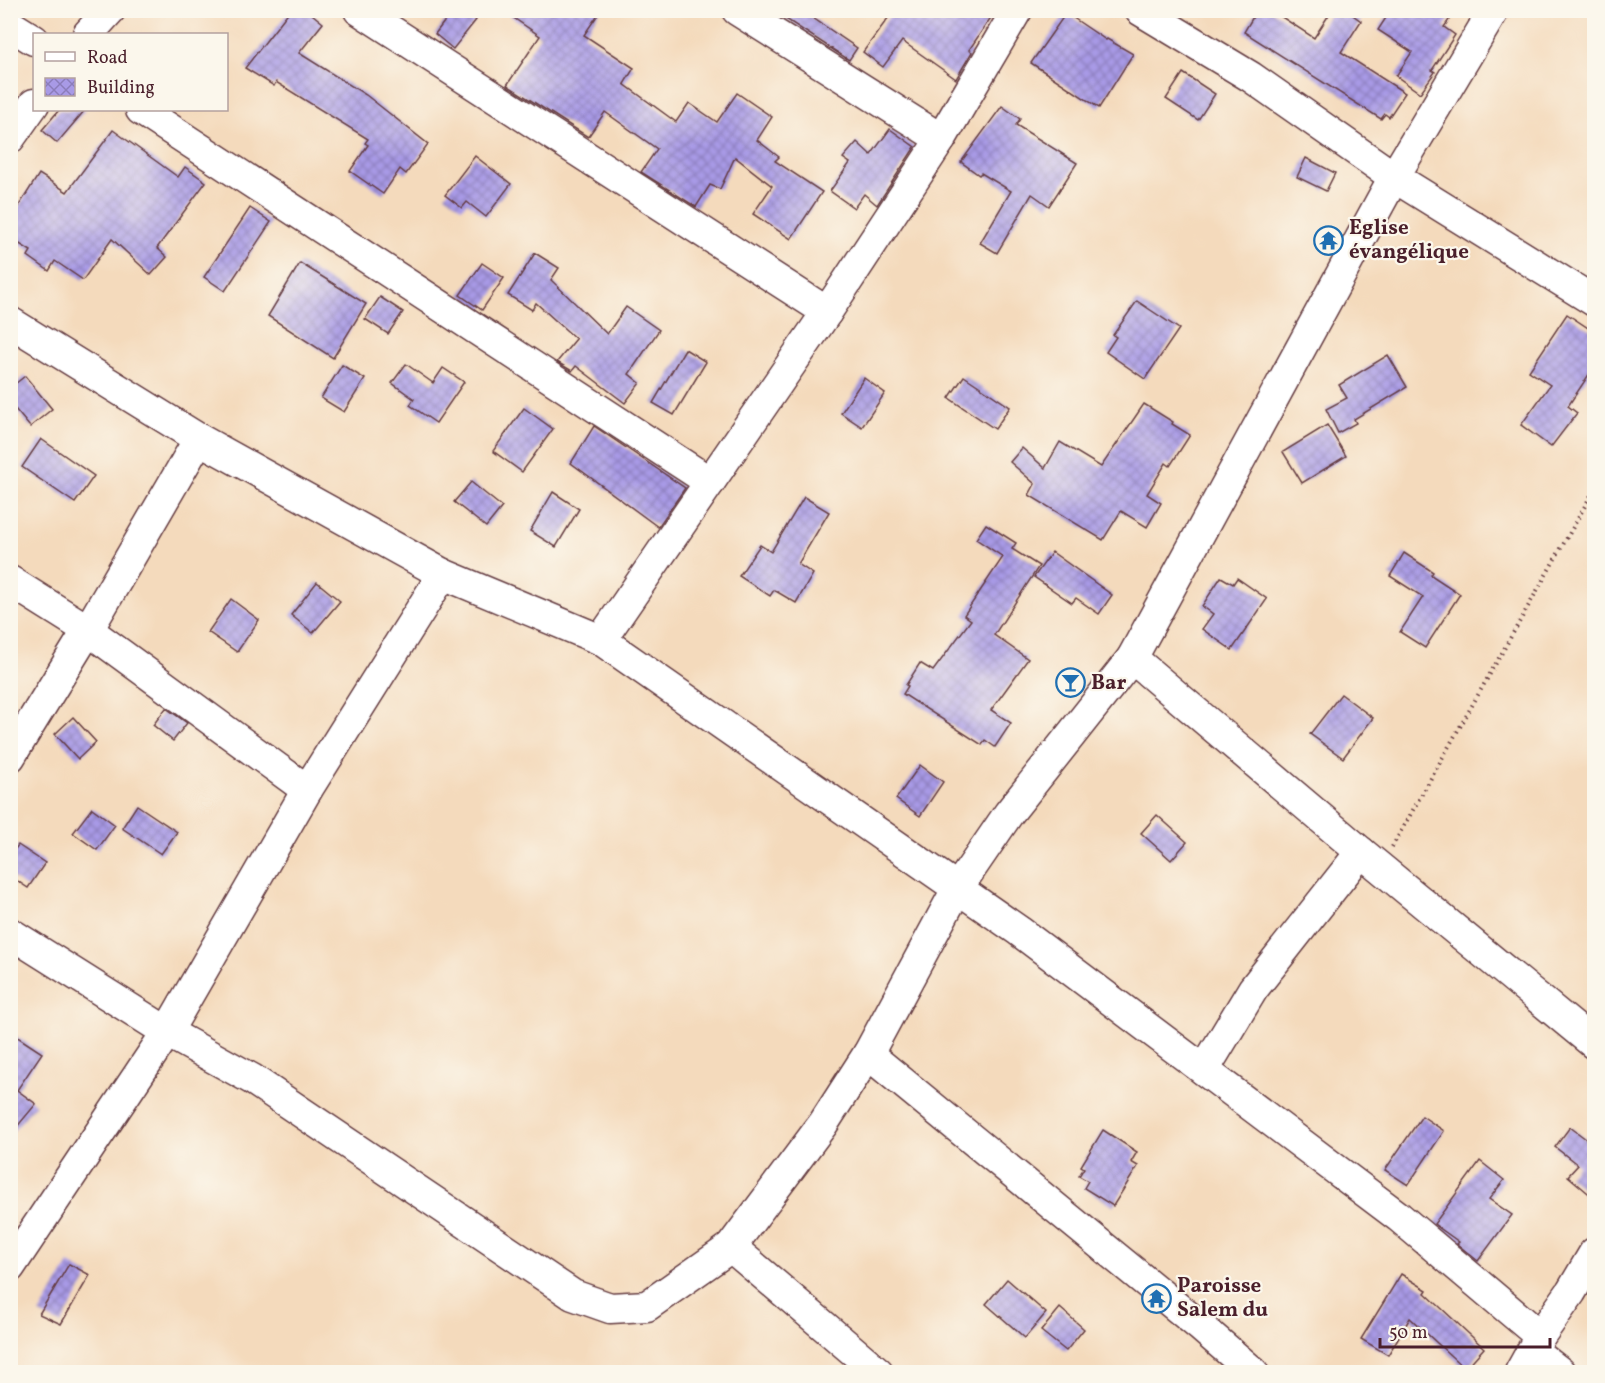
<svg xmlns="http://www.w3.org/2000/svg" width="1605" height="1383" viewBox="0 0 1605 1383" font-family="Vollkorn,serif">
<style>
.building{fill:url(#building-cross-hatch)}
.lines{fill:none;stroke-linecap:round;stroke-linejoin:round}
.minor-casing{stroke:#643b41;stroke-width:33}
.path{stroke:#643b41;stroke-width:4;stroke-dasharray:1.5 4.5;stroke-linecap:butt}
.minor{stroke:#fff;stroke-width:30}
.labels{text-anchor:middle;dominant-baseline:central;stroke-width:4.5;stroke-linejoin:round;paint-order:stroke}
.poi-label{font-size:21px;font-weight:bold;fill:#4a1f2b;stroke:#fbf7ec;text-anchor:start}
</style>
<defs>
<pattern id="building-cross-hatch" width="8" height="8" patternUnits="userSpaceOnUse" patternTransform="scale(1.5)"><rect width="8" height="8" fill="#a89ae6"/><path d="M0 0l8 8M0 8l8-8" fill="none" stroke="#8b7dbb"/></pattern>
</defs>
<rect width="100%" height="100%" fill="#fbf7ec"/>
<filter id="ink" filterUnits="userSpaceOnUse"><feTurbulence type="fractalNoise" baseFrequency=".0167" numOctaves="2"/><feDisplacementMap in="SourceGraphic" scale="12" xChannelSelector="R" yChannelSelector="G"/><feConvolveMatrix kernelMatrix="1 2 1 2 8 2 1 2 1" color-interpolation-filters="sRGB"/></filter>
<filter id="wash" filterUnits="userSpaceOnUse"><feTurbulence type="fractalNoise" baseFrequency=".008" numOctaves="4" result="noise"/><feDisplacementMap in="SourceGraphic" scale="24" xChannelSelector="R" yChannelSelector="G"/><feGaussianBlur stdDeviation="1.35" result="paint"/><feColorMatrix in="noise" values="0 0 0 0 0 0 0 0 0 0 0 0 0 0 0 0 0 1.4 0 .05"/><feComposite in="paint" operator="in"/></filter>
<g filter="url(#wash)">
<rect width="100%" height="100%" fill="#f4dabc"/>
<g id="blocks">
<g class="building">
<path d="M290,10h17l16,13 -24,30 67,42 62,49 -22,30 -6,-5 -17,25 -33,-23 18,-26 -3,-2 3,-4 -92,-57 -2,4 -29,-18z"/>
<path d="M453,10h12l11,10 -23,29 -18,-15z"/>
<path d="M502,10h99l-17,25 50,33 -10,16 52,38 13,-19 28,19 20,-29 35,24 -15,23 22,17 -4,4 47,31 -31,47 -38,-25 19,-28 -37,-29 -15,32 -10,-4 -14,22 -55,-35 16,-23 -52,-37 -17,25 -81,-52 33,-49z"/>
<path d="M772,10h29l56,38 -8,12z"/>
<path d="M894,10h102l-27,40 3,2 -16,27 -54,-38 -19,26 -20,-15z"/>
<path d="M1257,10h14l43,28 18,-28h14l15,11 -20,31 64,41 -16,24 -4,-3 -4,5 -137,-87z"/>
<path d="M1391,10h65l-12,17 11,8 -23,35 3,2 -15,21 -24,-17 16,-24 -34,-22z"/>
<path d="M1066,13l40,27 1,-1 26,15 -34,54 -68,-45z"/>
<path d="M1183,73l32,21 -17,26 -32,-21z"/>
<path d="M1002,106l18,13 -4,6 61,38 -28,43 -17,-12 -35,59 -17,-10 31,-52 -30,-18 -2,2 -18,-13z"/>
<path d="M59,110h26l-28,33 -15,-13z"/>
<path d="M890,129l25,18 -38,58 -13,-11 -10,14 -24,-17 20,-28 -7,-5 14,-16 14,13z"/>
<path d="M113,130l65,47 7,-10 21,15 -49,66 10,9 -16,18 -39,-36 -29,41 -28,-19 -6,10 -21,-15 3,-5 -21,-13v-18l29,-46 28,18z"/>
<path d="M475,156l36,28 -25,33 -19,-15 -5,6 -17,-13z"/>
<path d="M1306,158l29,15 -9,18 -29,-14z"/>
<path d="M250,208l21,14 -46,69 -21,-14z"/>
<path d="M535,253l24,15 -8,12 56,54 19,-27 33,23 -30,44 11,9 -15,20 -49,-37 -4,5 -15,-9 19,-23 -40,-36 -4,7 -24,-15z"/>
<path d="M300,263l66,41 -33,54 -65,-42z"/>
<path d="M482,263l22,15 -22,32 -22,-15z"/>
<path d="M380,297l23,15 -15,22 -23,-15z"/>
<path d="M1137,301l42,28 -34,50 -39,-27 10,-15 -3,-2z"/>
<path d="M1567,314l27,18v35l-26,39 9,7 -26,34 -30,-22 29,-40 -21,-14z"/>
<path d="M685,349l21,13 -32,53 -21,-12z"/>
<path d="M1388,355l19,32 -53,32 2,4 -18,10 -12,-24 21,-11 -8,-13z"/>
<path d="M406,364l27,19 10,-15 21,14 -28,41 -26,-18 4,-6 -22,-16z"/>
<path d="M342,365l23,14 -21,33 -23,-14z"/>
<path d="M25,376l27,33 -22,18 -20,-24v-15z"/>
<path d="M964,376l46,31 -15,22 -46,-31z"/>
<path d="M864,378l21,15 -23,34 -21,-14z"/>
<path d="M1144,404l29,18 -1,2 18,11 -20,31 -4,-3 -19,31 14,9 -14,24 -26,-16 -18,29 -74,-45 6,-11 -25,-22 12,-14 23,20 15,-26 41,25z"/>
<path d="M524,408l29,21 -31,43 -29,-21z"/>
<path d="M1327,425l19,31 -44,27 -19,-31z"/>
<path d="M594,426l91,62 -27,39 -87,-64z"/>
<path d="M41,439l53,37 -19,27 -53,-36z"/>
<path d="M471,482l31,25 -16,20 -32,-25z"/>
<path d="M553,492l26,17 -23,38 -26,-16z"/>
<path d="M804,497l25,15 -31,52 15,10 -17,29 -22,-13 -4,6 -31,-20 21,-31 11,7z"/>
<path d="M986,524l30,19 -4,6 27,17 -45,69 34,24 -37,51 20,13 -16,24 -10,-7 -3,5 -79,-51 5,-8 -2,-1 14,-22 13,8 38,-51 -7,-5 39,-58 -27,-18z"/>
<path d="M1052,552l60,43 -13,19 -23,-16 -4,5 -38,-26z"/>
<path d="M1404,553l29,19 -2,3 29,19 -35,54 -25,-16 23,-35 -33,-21z"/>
<path d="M1221,577l12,7 4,-6 30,21 -35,51 -30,-21 11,-15 -11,-8z"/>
<path d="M317,582l23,19 -27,32 -22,-18z"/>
<path d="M231,599l28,21 -22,32 -29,-20z"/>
<path d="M1341,694l32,24 -30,40 -33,-24z"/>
<path d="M166,708l21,15 -14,18 -20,-16z"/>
<path d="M73,717l23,25 -18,17 -23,-25z"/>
<path d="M920,765l23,17 -23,34 -24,-17z"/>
<path d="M137,805l40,27 -16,22 -39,-26z"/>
<path d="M92,808l23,17 -18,25 -24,-17z"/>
<path d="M1157,815l30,27 -16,18 -30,-27z"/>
<path d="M18,845l27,18 -17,25 -18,-12v-20z"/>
<path d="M10,1032l32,21 -25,37 19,14 -26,31z"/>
<path d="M1422,1116l22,15 -36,54 -23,-15z"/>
<path d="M1570,1127l24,18v53l-26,-22 10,-11 -23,-18z"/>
<path d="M1103,1130l34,22 -6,10 7,4 -25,40 -29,-18 4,-7 -9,-5 5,-8 -3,-2z"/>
<path d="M1480,1161l24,19 -15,19 23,16 -34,46 -21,-17 2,-2 -25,-18z"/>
<path d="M69,1264l21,11 -29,49 -22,-10z"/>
<path d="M1401,1274l26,16 -2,3 59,55 -19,21 -55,-51 -22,37 -27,-16z"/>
<path d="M1007,1279l39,34 -21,25 -39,-34z"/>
<path d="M1060,1308l24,21 -18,22 -25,-20z"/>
</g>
</g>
</g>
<g filter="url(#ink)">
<use href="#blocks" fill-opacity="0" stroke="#643b41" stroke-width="1.5"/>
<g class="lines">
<defs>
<g id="minor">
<path d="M359,10l468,302"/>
<path d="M737,10l204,129"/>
<path d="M1140,10l111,67 143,100 200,124"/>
<path d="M10,25l24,15"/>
<path d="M88,34l22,-24"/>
<path d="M141,110l569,372"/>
<path d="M10,138l24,-34"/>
<path d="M10,322l189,117 244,135 158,66 418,291 380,286 141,119"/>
<path d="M10,581l78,49 219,160"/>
<path d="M601,640l226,-328 114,-173 76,-129"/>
<path d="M1132,658l229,194 233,192"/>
<path d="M10,757l78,-127 111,-191"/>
<path d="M10,933l157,99 85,47 321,216 37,13 37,-2 84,-59 92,-123 45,-70 89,-165 52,-76 123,-155 262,-481 100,-167"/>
<path d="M868,1054l333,273 52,45"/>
<path d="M1204,1070l49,-81 108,-137"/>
<path d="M731,1247l147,125"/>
<path d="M10,1267l157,-235 140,-242 136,-216"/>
<path d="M1533,1351l27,21"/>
<path d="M1520,1372l20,-36 31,-44 23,-39"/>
</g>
</defs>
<use href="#minor" class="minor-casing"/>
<path class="path" d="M1392,847l202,-357"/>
<use href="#minor" class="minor"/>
</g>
</g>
<defs>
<symbol id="temple-ring" viewBox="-11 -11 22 22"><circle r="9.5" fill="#fbf7ec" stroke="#1f6fb2" stroke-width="1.5"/><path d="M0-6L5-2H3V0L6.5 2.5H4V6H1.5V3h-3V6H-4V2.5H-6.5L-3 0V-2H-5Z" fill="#1f6fb2"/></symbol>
<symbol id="bar-ring" viewBox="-11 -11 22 22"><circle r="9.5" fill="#fbf7ec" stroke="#1f6fb2" stroke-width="1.5"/><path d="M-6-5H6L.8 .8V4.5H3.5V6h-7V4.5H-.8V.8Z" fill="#1f6fb2"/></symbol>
</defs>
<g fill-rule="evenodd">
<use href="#temple-ring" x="1312" y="224" width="33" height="33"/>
<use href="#bar-ring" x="1054" y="666" width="33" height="33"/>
<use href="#temple-ring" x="1140" y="1282" width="33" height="33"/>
</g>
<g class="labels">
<g class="poi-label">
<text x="1349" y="228">Eglise<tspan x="1349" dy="24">évangélique</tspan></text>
<text x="1091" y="683">Bar</text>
<text x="1177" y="1286">Paroisse<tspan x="1177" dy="24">Salem du</tspan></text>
</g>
</g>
<rect width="1605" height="1383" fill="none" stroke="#fbf7ec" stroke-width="36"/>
<rect x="33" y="33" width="195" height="78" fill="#fbf7ec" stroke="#b4a19f" stroke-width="1.5"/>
<rect x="45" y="52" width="30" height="9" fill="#ffffff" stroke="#b4a19f" stroke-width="1.5"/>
<text x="87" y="63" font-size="18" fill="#4a1f2b">Road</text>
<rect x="45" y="78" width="30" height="18" fill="url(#building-cross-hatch)" stroke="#b4a19f" stroke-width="1.5"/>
<text x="87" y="93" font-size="18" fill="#4a1f2b">Building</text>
<path d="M1380 1338v9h170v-9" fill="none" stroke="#4a1f2b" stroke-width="3"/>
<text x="1389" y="1338" font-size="18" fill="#4a1f2b" stroke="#fbf7ec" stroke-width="4.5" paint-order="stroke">50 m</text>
</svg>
